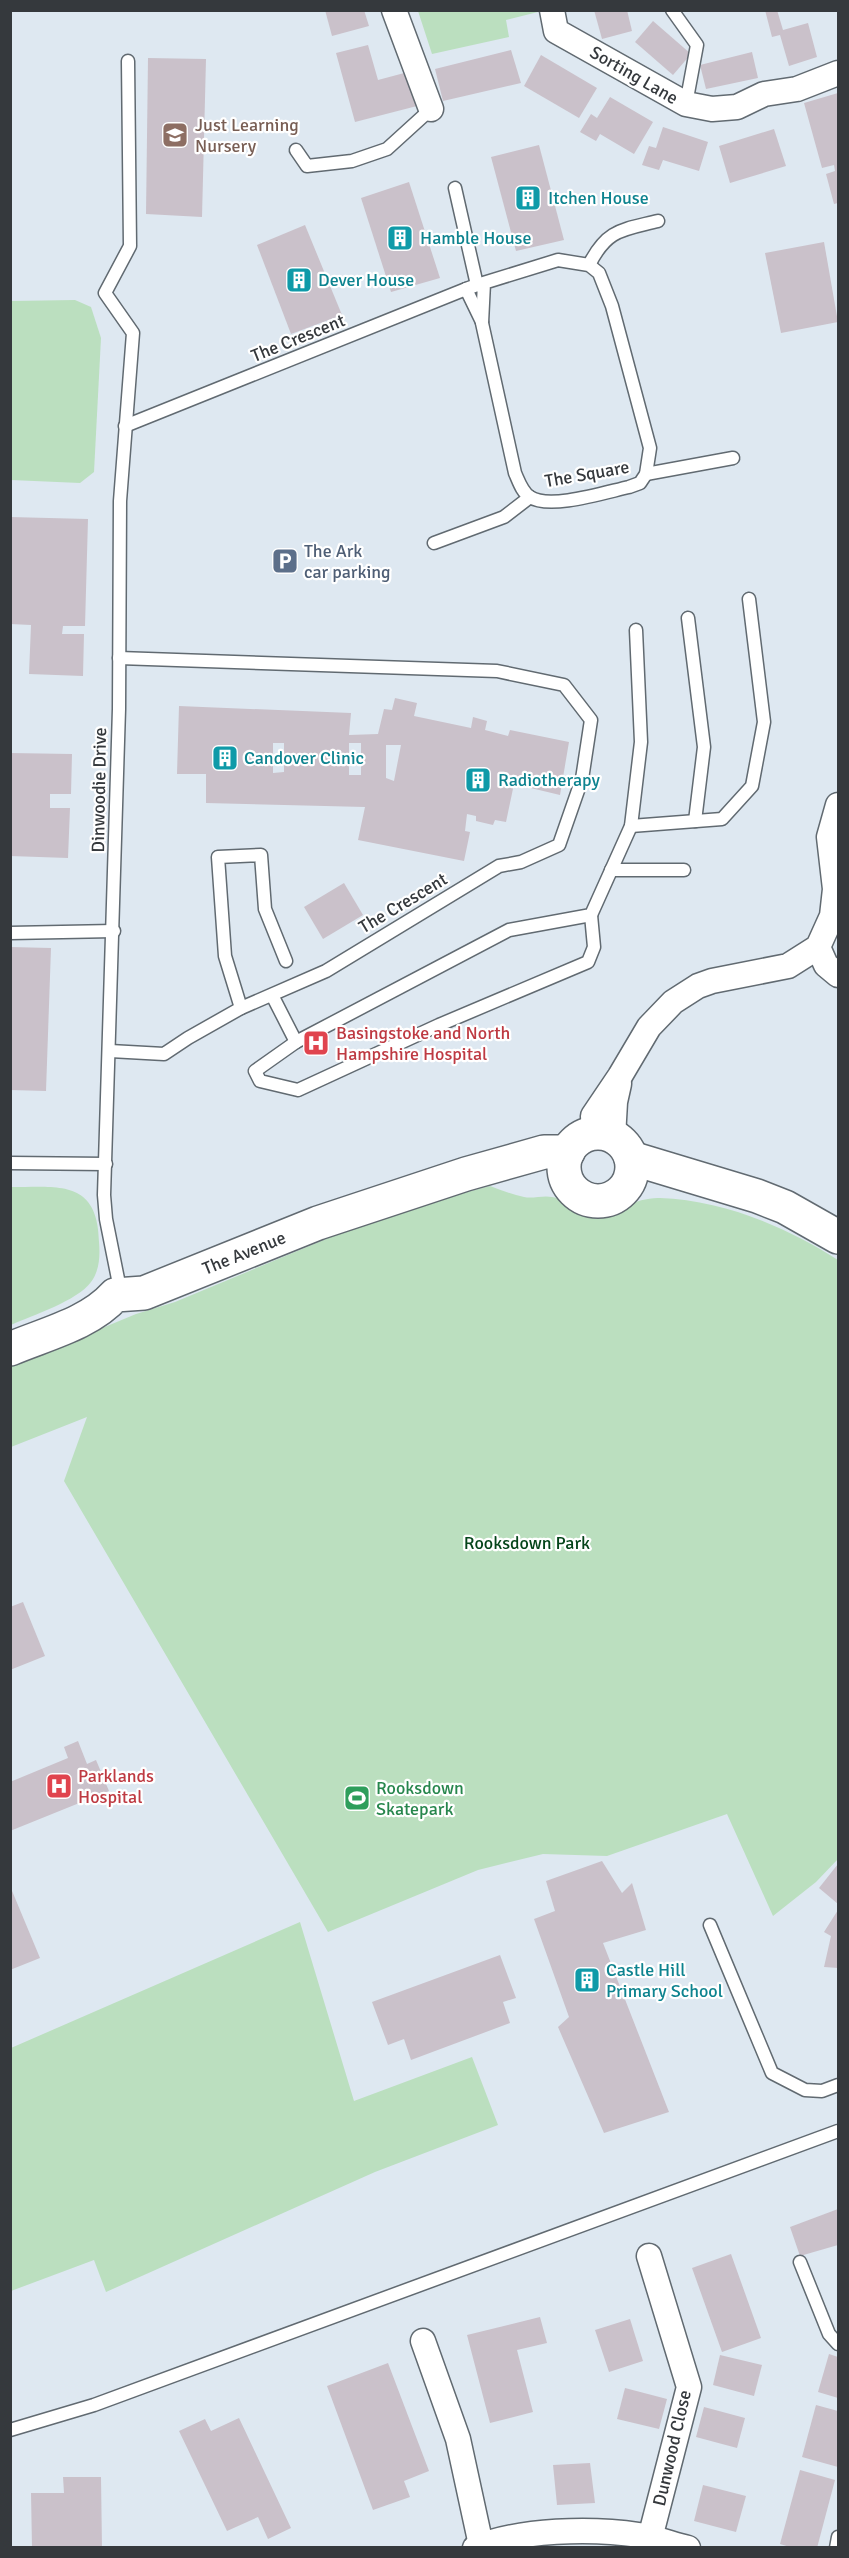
<svg xmlns="http://www.w3.org/2000/svg" width="849" height="2558" viewBox="0 0 849 2558" font-family="Signika,sans-serif">
<style>
.green{fill:#bbdfbf}
.building{fill:#cac1ca;fill-rule:evenodd}
.lines{fill:none;stroke-linecap:round;stroke-linejoin:round}
.lane-casing{stroke:#616a71;stroke-width:15}
.street-casing{stroke:#616a71;stroke-width:27}
.secondary-casing{stroke:#616a71;stroke-width:36}
.lane{stroke:#fff;stroke-width:12}
.street{stroke:#fff;stroke-width:24}
.secondary{stroke:#fff;stroke-width:33}
.labels{text-anchor:middle;dominant-baseline:central;stroke-width:4.5;stroke-linejoin:round;paint-order:stroke}
.street-label{font-size:18px;fill:#35393d;stroke:#fff}
.education-label{font-size:18px;fill:#785e54;stroke:#fff;text-anchor:start}
.culture-label{font-size:18px;fill:#0d838f;stroke:#fff;text-anchor:start}
.service-label{font-size:18px;fill:#4e5e75;stroke:#fff;text-anchor:start}
.health-label{font-size:18px;fill:#be3a42;stroke:#fff;text-anchor:start}
.park-label{font-size:18px;fill:#044419;stroke:#fff}
.leisure-label{font-size:18px;fill:#27864d;stroke:#fff;text-anchor:start}
</style>
<rect width="100%" height="100%" fill="#dee8f1"/>
<g class="green">
<path d="M537,10l1,2 -32,8 3,17 -77,17 -14,-43z"/>
<path d="M75,300l16,7 10,31 -7,134 -14,11 -69,-3v-179z"/>
<path d="M490,1186c11,4 23,9 34,11 9,2 19,-2 28,0 14,2 26,16 42,16 23,0 42,-16 66,-15 63,2 126,29 178,62v599l-22,23 -43,34 -46,-102 -120,42 -64,-2 -65,16 -150,62 -264,-451 23,-64 -76,30v-81l125,-52 39,-12 216,-90z"/>
<path d="M11,1187c47,0 87,-8 88,55 1,13 1,28 -8,40 -14,19 -58,33 -80,43z"/>
<path d="M300,1922l54,179 118,-44 26,68 -123,47 -269,120 -12,-32 -83,31v-243z"/>
</g>
<g class="building">
<path d="M325,10h39l5,16 -37,10z"/>
<path d="M594,10h33l5,21 -30,8z"/>
<path d="M765,10h12l6,20 25,-7 9,34 -28,9 -9,-31 -8,2z"/>
<path d="M653,21l38,33 -18,21 -38,-33z"/>
<path d="M368,45l10,35 30,-8 9,34 -62,16 -19,-69z"/>
<path d="M511,50l10,33 -78,18 -8,-32z"/>
<path d="M752,52l6,26 -52,11 -6,-24z"/>
<path d="M541,55l56,33 -18,30 -55,-32z"/>
<path d="M148,58l58,1 -4,158 -56,-3z"/>
<path d="M838,93v110l-4,1 -8,-30 9,-3 -1,-6 -12,3 -18,-65z"/>
<path d="M610,97l43,25 -19,32 -34,-20 -4,7 -16,-9 11,-18 6,4z"/>
<path d="M663,127l45,15 -9,29 -36,-11 -4,10 -17,-5 7,-19 7,2z"/>
<path d="M774,129l12,37 -56,17 -11,-37z"/>
<path d="M539,145l25,95 -48,11 -25,-94z"/>
<path d="M409,182l31,96 -49,14 -30,-94z"/>
<path d="M305,225l37,90 -51,19 -34,-89z"/>
<path d="M824,242l14,80 -57,11 -16,-80z"/>
<path d="M10,517l78,2 -3,107h-22l-1,8h22l-1,42 -54,-2 2,-49 -21,-1z"/>
<path d="M395,698l22,5 -3,13 57,12 2,-11 14,4 -2,9 23,6 2,-6 59,12 -9,53 -46,-11 -8,38 -11,-2 -2,5 -17,-4v-5l-9,-2 -2,17 5,1 -6,29 -106,-21 7,-33 -159,-4v-29h-29l2,-68 172,7 -2,22 29,-1 6,-25 8,1zM273,743h11v29l-11,1zM349,743h12v32h-12zM386,745h15l-7,36 -8,-3z"/>
<path d="M10,753l62,1 -1,40h-21v14h20l-2,50 -58,-2z"/>
<path d="M344,883l19,32 -40,24 -19,-32z"/>
<path d="M10,947l41,1 -5,143 -36,-1z"/>
<path d="M23,1602l22,54 -35,14v-63z"/>
<path d="M78,1741l9,23 9,-4 13,31 -99,40v-49l58,-24 -4,-11z"/>
<path d="M602,1861l20,32 10,-10 14,47 -43,13 66,169 -65,21 -46,-106 11,-10 -35,-98 21,-8 -9,-30z"/>
<path d="M838,1864v40l-19,-16z"/>
<path d="M10,1886l30,72 -30,12z"/>
<path d="M838,1910v58l-14,-1 7,-31 -7,-4z"/>
<path d="M500,1955l16,43 -13,4 7,21 -99,37 -7,-21 -16,6 -16,-43z"/>
<path d="M838,2209v36l-38,11 -10,-29z"/>
<path d="M731,2254l30,84 -39,14 -30,-84z"/>
<path d="M540,2317l7,26 -30,7 16,62 -43,11 -23,-88z"/>
<path d="M630,2319l13,42 -34,11 -14,-42z"/>
<path d="M829,2354l9,3v41l-20,-6z"/>
<path d="M720,2355l42,10 -8,31 -41,-11z"/>
<path d="M388,2363l41,108 -25,10 6,16 -37,13 -46,-124z"/>
<path d="M625,2388l42,11 -8,30 -42,-10z"/>
<path d="M816,2405l22,6v56l-36,-10z"/>
<path d="M704,2407l41,11 -8,30 -41,-11z"/>
<path d="M239,2418l52,110 -23,11 -10,-22 -31,14 -48,-100 26,-12 6,12z"/>
<path d="M590,2463l5,40 -38,2 -4,-40z"/>
<path d="M800,2470l35,10 -18,68h-24l-13,-4z"/>
<path d="M63,2477h38l1,71h-70l-1,-55h33z"/>
<path d="M703,2485l43,11 -10,36 -42,-11z"/>
</g>
<g class="lines">
<defs>
<g id="lane">
<path d="M672,10l25,35 -11,59"/>
<path d="M296,150l11,16 45,-5 35,-12 44,-40"/>
<path d="M455,188l22,97"/>
<path d="M589,265c18,-36 33,-35 69,-44"/>
<path d="M466,289l16,33"/>
<path d="M125,426l341,-137 11,-4 81,-25 31,5 10,8 13,33 38,142 -4,26 -6,9 -11,4c-23,5 -79,23 -99,10 -8,-5 -11,-15 -15,-24l-33,-150 2,-40"/>
<path d="M646,474l87,-16"/>
<path d="M434,543l70,-26 26,-20"/>
<path d="M688,618l16,129 -9,74"/>
<path d="M631,826l91,-7 30,-33 12,-64 -15,-123"/>
<path d="M611,870h73"/>
<path d="M10,933l104,-2"/>
<path d="M272,995l24,47 213,-112 82,-15 40,-89 10,-84 -5,-112"/>
<path d="M241,1008l-16,-52 -7,-99 43,-2 4,54 21,52"/>
<path d="M296,1042l-41,29 5,10 38,9 141,-65 149,-63 6,-15 -3,-32"/>
<path d="M110,1051l54,3 24,-16 53,-30 85,-37 173,-105 22,-4 38,-17 23,-66 9,-59 -27,-35 -67,-14 -378,-13"/>
<path d="M10,1163l96,1"/>
<path d="M115,1294l4,-10 -13,-65 -2,-24 15,-486 1,-208 13,-168 -28,-40 25,-47 -2,-185"/>
<path d="M710,1925l62,148 33,17 17,1 16,-6"/>
<path d="M800,2262l29,72 9,10"/>
<path d="M10,2430l84,-25 744,-274"/>
<path d="M836,2548l2,-11"/>
</g>
<g id="street">
<path d="M394,10l37,99"/>
<path d="M552,10l4,21 130,73 26,5 25,-2 27,-13 33,-5 41,-16"/>
<path d="M818,947l8,18 12,10"/>
<path d="M594,1134l-1,-18 27,-40 29,-49 24,-25 25,-16 14,-5 76,-15 30,-19 14,-31 3,-27 -6,-52 9,-32"/>
<path d="M613,1137l2,-35 4,-18"/>
<path d="M649,2256l40,131 -39,151"/>
<path d="M423,2341l35,98 23,106"/>
<path d="M475,2548c45,-19 117,-20 164,-13 17,3 33,9 49,13"/>
</g>
<g id="secondary">
<circle cx="598" cy="1167" r="34"/>
<path d="M631,1158l126,38 28,11 53,30"/>
<path d="M10,1349c35,-15 79,-25 105,-54l29,-2 174,-70 148,-49 78,-22h24"/>
</g>
</defs>
<use href="#lane" class="lane-casing"/>
<use href="#street" class="street-casing"/>
<use href="#secondary" class="secondary-casing"/>
<use href="#lane" class="lane"/>
<use href="#street" class="street"/>
<use href="#secondary" class="secondary"/>
</g>
<defs>
<symbol id="school-square" viewBox="-11 -11 22 22"><rect x="-9" y="-9" width="18" height="18" rx="4" fill="#8d6e63" stroke="#fff"/><path d="M0-5L7-2L0 1L-7-2ZM-4 1L0 2.5L4 1V4Q0 6-4 4Z" fill="#fff"/></symbol>
<symbol id="building-square" viewBox="-11 -11 22 22"><rect x="-9" y="-9" width="18" height="18" rx="4" fill="#0f9aa8" stroke="#fff"/><path d="M-4-6H4V6H1V3H-1V6H-4ZM-2.5-4.3h1.7v1.8h-1.7ZM.8-4.3h1.7v1.8H.8ZM-2.5-1h1.7V.8h-1.7ZM.8-1h1.7V.8H.8Z" fill="#fff"/></symbol>
<symbol id="parking-square" viewBox="-11 -11 22 22"><rect x="-9" y="-9" width="18" height="18" rx="4" fill="#5c6f8a" stroke="#fff"/><path d="M-3.5-5.5H1a3.5 3.5 0 0 1 0 7H-1V5.5H-3.5ZM-1-3.4V-.6H.8a1.4 1.4 0 0 0 0-2.8Z" fill="#fff"/></symbol>
<symbol id="hospital-square" viewBox="-11 -11 22 22"><rect x="-9" y="-9" width="18" height="18" rx="4" fill="#e0444e" stroke="#fff"/><path d="M-5-5h3v3.5h4V-5h3V5h-3V1.5h-4V5h-3Z" fill="#fff"/></symbol>
<symbol id="stadium-square" viewBox="-11 -11 22 22"><rect x="-9" y="-9" width="18" height="18" rx="4" fill="#2e9e5b" stroke="#fff"/><path d="M0-5a6.5 5 0 1 0 0 10a6.5 5 0 1 0 0-10ZM-3.5-1.8h7v3.6h-7Z" fill="#fff"/></symbol>
</defs>
<g fill-rule="evenodd">
<use href="#school-square" x="160" y="120" width="30" height="30"/>
<use href="#building-square" x="513" y="183" width="30" height="30"/>
<use href="#building-square" x="385" y="223" width="30" height="30"/>
<use href="#building-square" x="284" y="265" width="30" height="30"/>
<use href="#parking-square" x="270" y="546" width="30" height="30"/>
<use href="#building-square" x="210" y="743" width="30" height="30"/>
<use href="#building-square" x="463" y="765" width="30" height="30"/>
<use href="#hospital-square" x="301" y="1028" width="30" height="30"/>
<use href="#hospital-square" x="44" y="1771" width="30" height="30"/>
<use href="#stadium-square" x="342" y="1783" width="30" height="30"/>
<use href="#building-square" x="572" y="1965" width="30" height="30"/>
</g>
<g class="labels">
<g class="street-label">
<text transform="translate(634 75) rotate(30)">Sorting Lane</text>
<text transform="translate(298 338) rotate(-22)">The Crescent</text>
<text transform="translate(587 474) rotate(-10)">The Square</text>
<text transform="translate(99 790) rotate(-89)">Dinwoodie Drive</text>
<text transform="translate(403 903) rotate(-31)">The Crescent</text>
<text transform="translate(244 1253) rotate(-22)">The Avenue</text>
<text transform="translate(672 2448) rotate(-77)">Dunwood Close</text>
</g>
<g class="education-label">
<text x="195" y="125">Just Learning<tspan x="195" dy="21">Nursery</tspan></text>
</g>
<g class="culture-label">
<text x="548" y="198">Itchen House</text>
<text x="420" y="238">Hamble House</text>
<text x="318" y="280">Dever House</text>
<text x="244" y="758">Candover Clinic</text>
<text x="498" y="780">Radiotherapy</text>
<text x="606" y="1970">Castle Hill<tspan x="606" dy="21">Primary School</tspan></text>
</g>
<g class="service-label">
<text x="304" y="551">The Ark<tspan x="304" dy="21">car parking</tspan></text>
</g>
<g class="health-label">
<text x="336" y="1033">Basingstoke and North<tspan x="336" dy="21">Hampshire Hospital</tspan></text>
<text x="78" y="1776">Parklands<tspan x="78" dy="21">Hospital</tspan></text>
</g>
<g class="park-label">
<text x="527" y="1543">Rooksdown Park</text>
</g>
<g class="leisure-label">
<text x="376" y="1788">Rooksdown<tspan x="376" dy="21">Skatepark</tspan></text>
</g>
</g>
<rect width="849" height="2558" fill="none" stroke="#35393d" stroke-width="24"/>
</svg>
